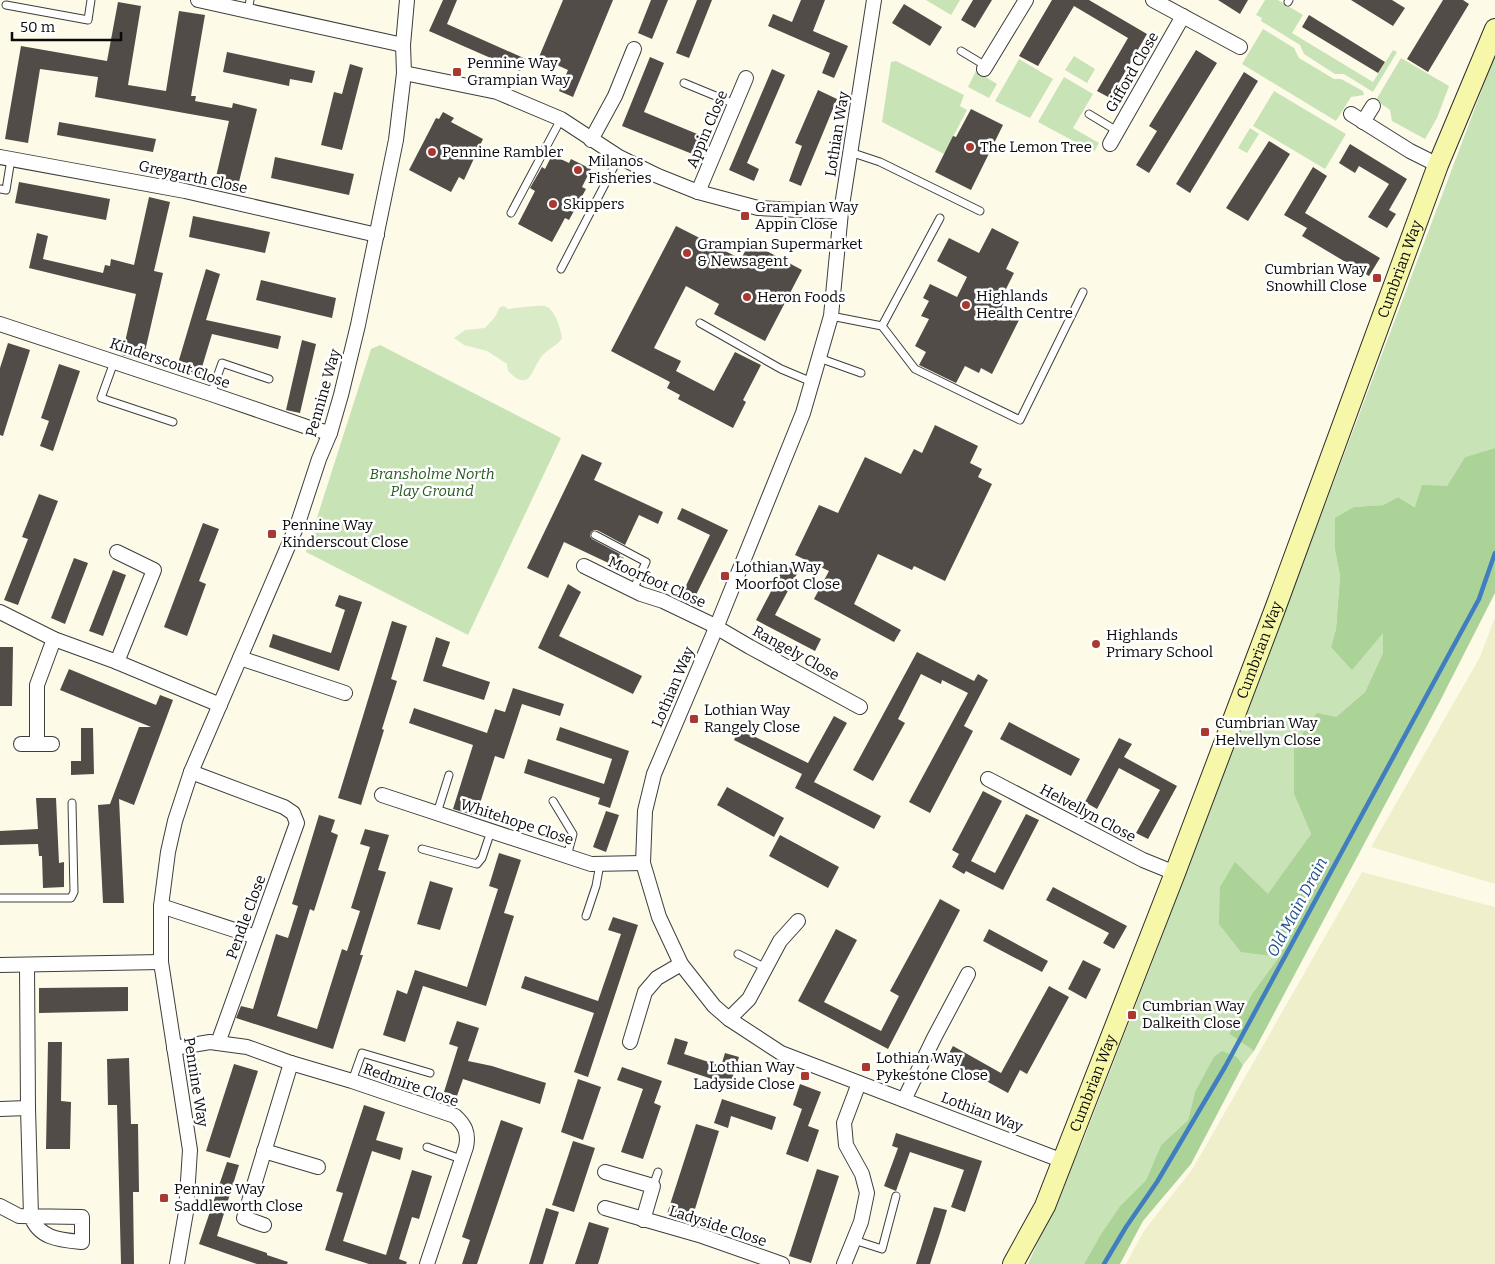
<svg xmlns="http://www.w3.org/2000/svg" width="1495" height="1264" viewBox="0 0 1495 1264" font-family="Bitter,serif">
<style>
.farmland{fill:#eff0cb}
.green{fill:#c8e3b6}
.forest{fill:#abd297}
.pitch{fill:#daebc7}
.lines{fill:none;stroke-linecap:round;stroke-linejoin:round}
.stream{stroke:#407ec0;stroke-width:4.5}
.building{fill:#514c47}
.lane-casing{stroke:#3d3d3d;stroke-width:9}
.street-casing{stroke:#3d3d3d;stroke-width:16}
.secondary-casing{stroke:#2c2c2c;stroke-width:22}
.lane{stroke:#fff;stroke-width:7}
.street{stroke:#fff;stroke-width:14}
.secondary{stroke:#f7f7a9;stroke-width:20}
.poi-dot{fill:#ab3830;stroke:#fff;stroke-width:2}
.labels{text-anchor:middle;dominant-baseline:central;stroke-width:5;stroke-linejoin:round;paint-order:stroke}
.poi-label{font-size:15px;fill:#0a0a0a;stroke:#fff;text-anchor:start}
.street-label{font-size:15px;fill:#0a0a0a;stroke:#fff}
.park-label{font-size:15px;font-style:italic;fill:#265a21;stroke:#fff}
.water-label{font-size:16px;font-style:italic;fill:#20518e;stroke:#fff}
</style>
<rect width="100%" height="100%" fill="#fdfbe8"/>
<g class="farmland">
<path d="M1495,617v267l-124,-37 109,-190z"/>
<path d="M1362,872l133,35v357h-369l17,-32 50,-64z"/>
</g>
<g class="green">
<path d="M926,0h34l-9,15z"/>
<path d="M1265,0h13l25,15 -11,18 81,49 20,-32 4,2 -24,40 -29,-18h-9l-31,-20 -4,-9 -39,-24 1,-3 -6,-3z"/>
<path d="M1263,29l31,19 5,10 35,21h7l22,12 1,4 -13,2 -15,24 -94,-57z"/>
<path d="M1495,55v393l-30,9 -18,29 -31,21 -18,-10 -15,8 -29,2 -19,43 5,26 -4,53 -5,18 52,-15v21l-18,39 -29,25 -42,77 17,40 -43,61 11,62 -27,37 -23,40 25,17 -11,14 -6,-8 -42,35 -7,28 -27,25 -15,35 -26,26 -19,28 -17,30h-56l55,-123 69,-178z"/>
<path d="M1074,56l21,13 -8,14 -22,-13z"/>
<path d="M1401,58l48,28 -12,32 -12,21 -33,-18 -2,-11 -14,-10z"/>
<path d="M1019,59l34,20 -23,39 -35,-17z"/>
<path d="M896,61l68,34 -4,11 7,4 -23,44 -62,-32 9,-60z"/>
<path d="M976,71l21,13 -8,14 -21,-11z"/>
<path d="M1064,77l29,17 -20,34 26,15 -5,9 -56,-30z"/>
<path d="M1274,91l72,43 -21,35 -72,-43z"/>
<path d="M1250,128l9,6 -12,19 -9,-5z"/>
<path d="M380,345l181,93 -93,197 -162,-83 65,-203z"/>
</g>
<g class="forest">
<path d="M1495,448v145l-57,112 -184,346 -25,-17 23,-40 27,-37 -38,-5 -22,-28 1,-37 15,-25 33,32 43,-60 -17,-40v-48l23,-33 19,4 29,-25 18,-39v-20l-31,37 -21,-23 5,-18 4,-53 -5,-26v-32l19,-11 29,-2 15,-8 17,10 7,-22 25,1 18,-29z"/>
<path d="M1222,1051l15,6 6,8 -52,99 -48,57 -23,43h-36l17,-30 19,-28 26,-26 15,-35 27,-25 7,-28 19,-35z"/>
</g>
<path class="pitch" d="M504,306l4,3c8,-1 31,-4 37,-3 10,3 16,23 17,32 -5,8 -11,9 -17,15 -14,11 -12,43 -37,18l-1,-7 -20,-13 -23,-6 -10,-7 11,-8 20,-2 10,-11 5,-10z"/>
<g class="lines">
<path class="stream" d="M1104,1264l22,-37 31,-45 68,-115 254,-468 16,-46"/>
</g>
<g class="building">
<path d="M443,0h14l-10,24 79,35 -6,12 -91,-40z"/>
<path d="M563,0h50l-40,97 -14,-6 9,-21 -29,-13z"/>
<path d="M651,0h17l-16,39 -14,-6z"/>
<path d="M697,0h15l-23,58 -13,-5z"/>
<path d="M801,0h24l-12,31 35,15 -14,32 -12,-5 8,-20 -62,-27 5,-12 19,8z"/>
<path d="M973,0h19l-17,28 -14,-8z"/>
<path d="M1052,0h37l58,34 -37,64 -13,-7 31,-53 -54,-32 -36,60 -19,-10z"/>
<path d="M1218,0h30l-8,14z"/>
<path d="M1351,0h41l13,8 -12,18z"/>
<path d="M1443,0h20l6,4 -41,68 -21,-13z"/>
<path d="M118,2l23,4 -13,79 38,6 13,-80 26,4 -14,81h5l-1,5 37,7 1,-5 24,6 -19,77 -23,-5 14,-60 -134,-24 3,-20 -58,-8 -12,74 -23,-4 16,-93 86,15z"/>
<path d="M904,4l38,23 -12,19 -38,-23z"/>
<path d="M1309,15l76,47 -7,11 -76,-46z"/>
<path d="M1196,50l21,13 -68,110 -13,-8 21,-34 -8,-5z"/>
<path d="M227,52l88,19 -3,12 -22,-4 -1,7 -66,-14z"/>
<path d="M650,57l14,6 -20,49 63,26 -7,19 -78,-31z"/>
<path d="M350,64l13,4 -21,82 -21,-5 13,-53 8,2z"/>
<path d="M772,69l13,6 -38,88 12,6 -5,12 -25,-11z"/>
<path d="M1244,72l14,9 -68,112 -14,-9z"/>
<path d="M818,90l19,9 -36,87 -12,-5 13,-35 -7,-3z"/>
<path d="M971,109l32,16 -32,65 -36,-18 18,-36 3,1z"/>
<path d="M443,112l11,6 -3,4 32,17 -19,41 -5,-3 -8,15 -42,-22 27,-52 3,1z"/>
<path d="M59,122l97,17 -3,13 -96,-17z"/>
<path d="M1269,141l21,13 -42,67 -22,-13z"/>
<path d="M1350,144l57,35 -18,31 7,4 -9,14 -19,-11 21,-33 -30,-18 -4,7 -16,-10z"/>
<path d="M552,155l17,8 2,-4 20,10 -9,18 4,2 -17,31 -4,-2 -13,24 -34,-18 17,-33 -5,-3 12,-21 3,2z"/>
<path d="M275,157l79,17 -5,21 -78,-17z"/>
<path d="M1313,167l14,9 -22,37 75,45 -11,18 -67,-40 5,-8 -23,-13z"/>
<path d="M19,182l91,17 -4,21 -91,-17z"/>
<path d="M149,197l21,5 -16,69 9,2 -20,87 -21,-5 14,-61 -107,-26 8,-35 11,3 -5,23 60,14 2,-8 5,1 1,-7 23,6z"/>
<path d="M193,216l77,16 -5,21 -76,-16z"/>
<path d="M676,226l65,33 9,-17 52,28 -37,71 -51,-27 5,-10 -33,-18 -32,62 27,13 -5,10 38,20 21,-39 26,13 -18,35 3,2 -13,26 -55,-29 2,-4 -13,-7 3,-6 -59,-31z"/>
<path d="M992,228l27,14 -13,27 8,4 -11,22 3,2 -3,7 6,3 -2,4 13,7 -28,56 -11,-6 -2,5 -14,-7 -9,17 -37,-18 7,-13 -11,-6 14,-27 -8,-3 8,-15 -6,-3 7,-14 27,13 10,-20 -30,-16 12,-23 30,15z"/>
<path d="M206,269l14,5 -14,46 75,16 -3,13 -66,-15 -13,43 -23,-7z"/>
<path d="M261,280l75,18 -4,20 -76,-18z"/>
<path d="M302,340l14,4 -16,69 -14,-3z"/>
<path d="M8,343l22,7 -27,86 -3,-1v-67z"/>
<path d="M59,364l21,7 -27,80 -13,-5 9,-25 -8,-3z"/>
<path d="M935,425l43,21 -8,17 12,6 -4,8 14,7 -47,97 -31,-15 -2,4 -34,-16 -24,50 47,26 -7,12 -80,-43 15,-28 -34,-16 24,-50 19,8 27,-56 36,17 13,-25 8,4z"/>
<path d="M582,454l20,9 -8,17 69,32 -5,12 -19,-9 -14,30 -28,-15h-3l-3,2 -1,4 2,3 28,15 -1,2 5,2 -5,10 -55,-26 -16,36 -21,-10z"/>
<path d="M39,494l19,7 -40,104 -14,-5 24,-61 -6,-2z"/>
<path d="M682,508l46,22 -33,67 -12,-5 27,-57 -33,-16z"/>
<path d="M203,523l16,6 -20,52 7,3 -19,52 -23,-9z"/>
<path d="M74,558l14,5 -23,61 -14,-6z"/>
<path d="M785,565l13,7 -23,43 46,24 -6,12 -59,-31z"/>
<path d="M113,570l13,5 -23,61 -14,-5z"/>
<path d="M568,584l13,8 -22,44 83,40 -9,18 -95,-46z"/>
<path d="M339,595l23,7 -23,69 -70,-24 4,-13 58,19 14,-43 -10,-4z"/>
<path d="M392,621l15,5 -16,53 6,2 -15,48 2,1 -23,75 -23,-7z"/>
<path d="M436,637l14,5 -8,24 48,16 -6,18 -61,-19z"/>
<path d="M0,647h13l-1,59h-12z"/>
<path d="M917,652l57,29 4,-7 10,6 -24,46 9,5 -43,82 -21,-11 59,-109 -26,-13 -1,4 -20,-10 -23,45 7,4 -32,58 -20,-11z"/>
<path d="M69,669l87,36 4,-10 13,5 -39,105 -15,-6 5,104h-21l-5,-98 12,-1 29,-77h12l-91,-37z"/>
<path d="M513,688l51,16 -4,12 -38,-12 -18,55 -9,-3 -19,60 -23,-7 20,-64 -64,-22 5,-15 73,25 8,-24 10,3z"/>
<path d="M834,716l13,7 -33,59 67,34 -7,13 -79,-41 7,-14 -68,-34 5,-11 69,34z"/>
<path d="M1009,722l71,37 -9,17 -71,-37z"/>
<path d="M560,727l69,24 -19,57 -12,-4 2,-6 -76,-25 4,-14 76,25 8,-25 -56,-19z"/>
<path d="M81,728h12l1,46 -23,1v-14h10z"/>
<path d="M1119,738l13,6 -8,13 53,29 -29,53 -12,-6 24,-43 -41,-22 -22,41 -12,-7z"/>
<path d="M727,787l57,31 -10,19 -57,-32z"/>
<path d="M983,791l19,10 -31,60 24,12 31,-59 13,6 -36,70 -37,-19 -2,3 -12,-7 7,-13 -7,-4z"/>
<path d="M36,798h20l3,65 5,-1v25l-21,1 -1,-32h-3l-1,-12 -38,1v-14l38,-2z"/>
<path d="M606,811l13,4 -13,37 -13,-5z"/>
<path d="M319,815l16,5 -4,12 7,3 -24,76 -4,-2 -33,107 40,13 25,-80 5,2 13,-40 -9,-3 19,-61 -10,-3 5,-15 24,6 -11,35 8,2 -26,83h3l-30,94 -97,-31 5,-12 12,3 23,-75 12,4 10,-32 -6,-2z"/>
<path d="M780,835l59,32 -11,21 -59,-32z"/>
<path d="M499,853l22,7 -17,53 10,3 -28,90 -63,-20 -18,56 -22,-7 14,-45 10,4 8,-24 52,17 31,-98 -9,-3z"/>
<path d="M430,881l23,7 -13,42 -23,-6z"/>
<path d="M1053,887l74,39 -13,23 -11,-6 6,-10 -63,-33z"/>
<path d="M940,899l20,11 -72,139 -90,-48 38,-72 21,11 -33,62 57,29 18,-35 -9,-5z"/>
<path d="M613,917l25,8 -50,152 -14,-5 20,-59 -73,-25 4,-12 73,25 23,-67 -13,-4z"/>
<path d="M989,929l59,32 -6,11 -59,-31z"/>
<path d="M1083,960l18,9 -15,30 -18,-10z"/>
<path d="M1049,986l20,11 -42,77 -7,-4 -12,23 -62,-34 7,-13 48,27z"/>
<path d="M128,987v24l-89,2v-25z"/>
<path d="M457,1021l22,7 -11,33 24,5 54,17 -6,21 -77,-25 -6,17 -13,-4 14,-45 -9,-3z"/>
<path d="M675,1038l13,4 -4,12 37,12 4,-13 14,4 -9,28 -63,-21z"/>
<path d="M48,1042h14l-1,59 10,1 -1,47h-24z"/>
<path d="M129,1058l2,66h7l1,68h-6l1,72h-13l-4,-159h-9l-1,-46z"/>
<path d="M234,1064l24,7 -28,87 -24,-7z"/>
<path d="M622,1067l40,14 -8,22 7,3 -18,53 -22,-7 22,-63 -26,-9z"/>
<path d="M578,1079l23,8 -18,53 -22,-8z"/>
<path d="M800,1084l21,8 -13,34 11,4 -11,32 -22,-8 16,-45 -9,-4z"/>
<path d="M722,1099l54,18 -4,13 -41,-14 -3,12 -14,-5z"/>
<path d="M364,1105l21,7 -9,28 27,8 -3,12 -28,-9 -29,90 43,14 26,-85 20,6 -13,43 -7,-2 -13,42 8,3 -1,2h-37l-44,-14 18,-57 -7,-2z"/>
<path d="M501,1120l22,8 -46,136h-15l8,-24 -8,-3z"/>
<path d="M696,1124l23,7 -28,91 -24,-8z"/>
<path d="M896,1133l86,28 -17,51 -14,-5 13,-37 -54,-18 -14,39 -12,-5 14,-38 -6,-2z"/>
<path d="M573,1141l22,7 -21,64 -22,-7z"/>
<path d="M227,1162l12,3 -22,71 50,17v2l21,7 -1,2h-30l-58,-20z"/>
<path d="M817,1169l22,7 -28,87 -22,-7z"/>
<path d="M934,1207l13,3 -6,20 -11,34h-14z"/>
<path d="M546,1208l13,4 -16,52h-14z"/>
<path d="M589,1222l20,6 -9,30 -2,6h-23z"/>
</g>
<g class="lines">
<defs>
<g id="lane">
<path d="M1288,2l1,-2"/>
<path d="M6,5l82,15 3,-20"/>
<path d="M248,11l2,-11"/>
<path d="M961,51l25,15"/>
<path d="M684,83l51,21"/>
<path d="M1089,114l28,17"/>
<path d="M850,152l30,10 100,49"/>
<path d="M0,189l6,1 5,-31"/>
<path d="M511,213l50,-94"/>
<path d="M940,218l-58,108 33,43 105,51 63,-128"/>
<path d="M561,269l58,-112"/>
<path d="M831,316l51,10"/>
<path d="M700,323l81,46 31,13"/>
<path d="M819,358l42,15"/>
<path d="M114,362l-13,36 72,24"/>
<path d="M211,394l11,-31 47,16"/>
<path d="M595,535l51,27 -13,28"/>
<path d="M553,801l20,33 -6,22"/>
<path d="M437,813l12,-38"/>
<path d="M422,849l55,15 5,-6 9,-27"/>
<path d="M0,898h71l3,-6 -2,-89"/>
<path d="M586,916l10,-30 4,-22"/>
<path d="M738,954l28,14"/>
<path d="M352,1081l10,-28 68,20"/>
<path d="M427,1147l34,12"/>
<path d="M653,1186l5,-14"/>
<path d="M854,1240l28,9 14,-53"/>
</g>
<g id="street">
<path d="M198,0l205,45"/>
<path d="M874,0l-33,212 -10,104 -28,97 -87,215 -62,146 -9,37 -2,52 16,54 22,47 33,42 15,13 52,34 282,108"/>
<path d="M1153,0l87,47"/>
<path d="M984,69l42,-69"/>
<path d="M404,73l93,19 64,27 58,38 39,19 40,16 60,16 83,4"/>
<path d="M1351,114l59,37 28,14"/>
<path d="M1363,122l10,-16"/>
<path d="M591,140l24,-44 19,-47"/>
<path d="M1110,144l73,-128"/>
<path d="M0,157l185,34 192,44"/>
<path d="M698,192l48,-114"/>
<path d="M0,324l211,70 99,34 20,5"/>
<path d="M117,552l37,18 -37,92"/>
<path d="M584,566l57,28 22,7 46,22 41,24 110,60"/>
<path d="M0,612l54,27 63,23 103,43"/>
<path d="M240,658l105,35"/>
<path d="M21,744h31"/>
<path d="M37,744v-59l17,-46"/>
<path d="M191,772l93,35 9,6 4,10 -79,220"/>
<path d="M988,779l155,81 32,13"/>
<path d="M382,795l209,69 52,-1"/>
<path d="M161,906l95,31"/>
<path d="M0,965l161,-3"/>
<path d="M729,1019l20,-20 31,-58 18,-20"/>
<path d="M630,1042l15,-50 12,-14 24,-14"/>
<path d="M174,1048l36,-6 37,5 44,16 61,18 103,35c10,9 14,17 11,31l-39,117"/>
<path d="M904,1100l30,-62 34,-64"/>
<path d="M0,1109l28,-1"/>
<path d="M264,1151l54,16"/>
<path d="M605,1172l48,14 -10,34"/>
<path d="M0,1206l19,10 63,1v25c-21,-2 -43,-3 -51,-26l-3,-108 -1,-142"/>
<path d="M605,1208l94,27 83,29"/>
<path d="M264,1225l-20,-7 47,-155"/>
<path d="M177,1264l9,-52 4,-62 -29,-188v-56l7,-54 7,-31 16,-49 107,-249 21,-64 11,-26 11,-38 17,-70 38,-185 8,-67 -1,-28 4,-45"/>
<path d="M844,1264l17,-42 6,-29 -5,-19 -16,-29 -2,-22 15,-40"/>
</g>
<g id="secondary">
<path id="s1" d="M1013,1264l32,-58 130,-333 100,-264 163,-444 57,-136"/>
</g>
</defs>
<use href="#lane" class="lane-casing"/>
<use href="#street" class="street-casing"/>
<use href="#secondary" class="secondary-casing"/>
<use href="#lane" class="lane"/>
<use href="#street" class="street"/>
<use href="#secondary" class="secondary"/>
</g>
<g class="poi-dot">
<rect x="452" y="67" width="10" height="10" rx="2.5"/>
<circle cx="970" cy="147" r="5"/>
<circle cx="432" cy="152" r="5"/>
<circle cx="578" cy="170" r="5"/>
<circle cx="553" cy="204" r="5"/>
<rect x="740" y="211" width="10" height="10" rx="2.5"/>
<circle cx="687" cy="253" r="5"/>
<rect x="1372" y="273" width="10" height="10" rx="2.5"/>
<circle cx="747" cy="297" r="5"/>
<circle cx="966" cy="305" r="5"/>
<rect x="267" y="529" width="10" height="10" rx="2.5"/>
<rect x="720" y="571" width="10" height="10" rx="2.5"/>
<circle cx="1096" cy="644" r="5"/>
<rect x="689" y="714" width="10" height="10" rx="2.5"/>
<rect x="1200" y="727" width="10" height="10" rx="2.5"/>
<rect x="1127" y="1010" width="10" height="10" rx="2.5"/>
<rect x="861" y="1062" width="10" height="10" rx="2.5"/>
<rect x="800" y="1071" width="10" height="10" rx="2.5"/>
<rect x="159" y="1193" width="10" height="10" rx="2.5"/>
</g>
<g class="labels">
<g class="poi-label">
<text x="467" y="63">Pennine Way<tspan x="467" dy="17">Grampian Way</tspan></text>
<text x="980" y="147">The Lemon Tree</text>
<text x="442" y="152">Pennine Rambler</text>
<text x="588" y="161">Milanos<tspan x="588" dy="17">Fisheries</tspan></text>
<text x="563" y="204">Skippers</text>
<text x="755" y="207">Grampian Way<tspan x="755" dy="17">Appin Close</tspan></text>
<text x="697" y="244">Grampian Supermarket<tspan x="697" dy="17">&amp; Newsagent</tspan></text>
<text x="1367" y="269" text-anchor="end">Cumbrian Way<tspan x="1367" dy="17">Snowhill Close</tspan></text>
<text x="976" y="296">Highlands<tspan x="976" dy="17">Health Centre</tspan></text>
<text x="757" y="297">Heron Foods</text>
<text x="282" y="525">Pennine Way<tspan x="282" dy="17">Kinderscout Close</tspan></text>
<text x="735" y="567">Lothian Way<tspan x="735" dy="17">Moorfoot Close</tspan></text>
<text x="1106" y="635">Highlands<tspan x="1106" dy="17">Primary School</tspan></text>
<text x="704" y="710">Lothian Way<tspan x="704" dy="17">Rangely Close</tspan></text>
<text x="1215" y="723">Cumbrian Way<tspan x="1215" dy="17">Helvellyn Close</tspan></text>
<text x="1142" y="1006">Cumbrian Way<tspan x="1142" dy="17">Dalkeith Close</tspan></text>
<text x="876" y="1058">Lothian Way<tspan x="876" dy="17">Pykestone Close</tspan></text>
<text x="795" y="1067" text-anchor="end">Lothian Way<tspan x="795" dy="17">Ladyside Close</tspan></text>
<text x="174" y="1189">Pennine Way<tspan x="174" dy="17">Saddleworth Close</tspan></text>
</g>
<g class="street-label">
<text transform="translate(1132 72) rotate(-60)">Gifford Close</text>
<text transform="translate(707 129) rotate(-67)">Appin Close</text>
<text transform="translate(837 134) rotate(-81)">Lothian Way</text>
<text transform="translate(193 177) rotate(12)">Greygarth Close</text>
<text stroke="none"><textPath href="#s1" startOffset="1068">Cumbrian Way</textPath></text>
<text transform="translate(170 363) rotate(19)">Kinderscout Close</text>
<text transform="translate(323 393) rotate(-74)">Pennine Way</text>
<text transform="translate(657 582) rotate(24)">Moorfoot Close</text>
<text stroke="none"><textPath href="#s1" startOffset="662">Cumbrian Way</textPath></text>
<text transform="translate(796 653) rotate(29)">Rangely Close</text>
<text transform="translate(673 687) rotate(-67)">Lothian Way</text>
<text transform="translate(1088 813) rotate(28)">Helvellyn Close</text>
<text transform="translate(517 822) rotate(18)">Whitehope Close</text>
<text transform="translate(246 917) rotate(-70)">Pendle Close</text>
<text transform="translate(196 1082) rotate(81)">Pennine Way</text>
<text stroke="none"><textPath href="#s1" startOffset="198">Cumbrian Way</textPath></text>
<text transform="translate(411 1085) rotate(20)">Redmire Close</text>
<text transform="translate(982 1112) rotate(21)">Lothian Way</text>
<text transform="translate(718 1226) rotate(18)">Ladyside Close</text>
</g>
<g class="park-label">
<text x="432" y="474">Bransholme North<tspan x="432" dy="17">Play Ground</tspan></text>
</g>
<g class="water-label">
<text transform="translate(1297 907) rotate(-62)">Old Main Drain</text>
</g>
</g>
<path d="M12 32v8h109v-8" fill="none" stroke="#0a0a0a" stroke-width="2.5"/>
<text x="20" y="32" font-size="15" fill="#0a0a0a" stroke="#ffffff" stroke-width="4" paint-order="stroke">50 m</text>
</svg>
